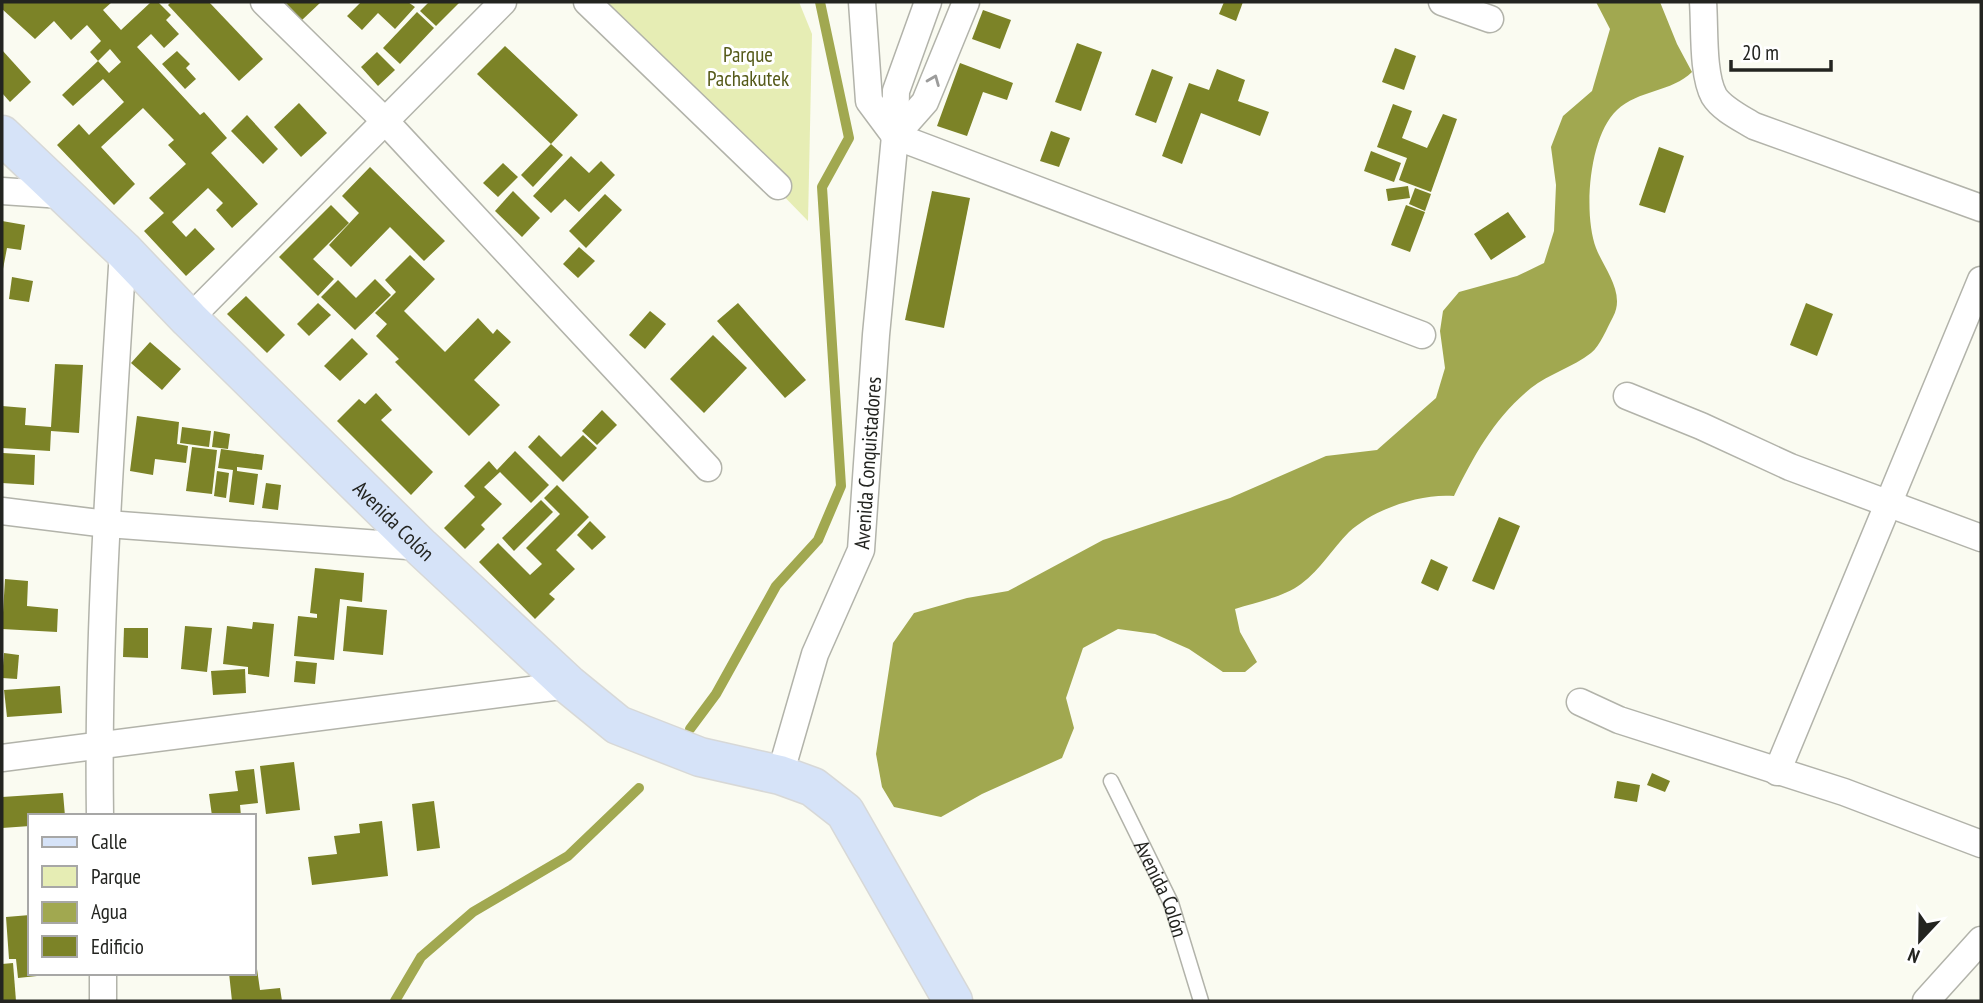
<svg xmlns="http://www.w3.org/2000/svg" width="1983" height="1003" viewBox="0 0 1983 1003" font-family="'PT Sans Narrow',sans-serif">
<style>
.green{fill:#e6edb4}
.water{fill:#a1a850}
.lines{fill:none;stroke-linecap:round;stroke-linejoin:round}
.stream{stroke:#a1a850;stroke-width:10}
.building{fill:#7c8327}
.service-casing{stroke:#b2b3aa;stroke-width:17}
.minor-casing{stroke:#b2b3aa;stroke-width:29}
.primary-casing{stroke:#d7d8d7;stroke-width:41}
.service{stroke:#fff;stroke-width:14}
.minor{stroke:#fff;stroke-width:26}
.primary{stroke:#d6e3f8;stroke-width:38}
.oneway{stroke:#9c9c9b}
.labels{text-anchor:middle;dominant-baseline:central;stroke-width:6;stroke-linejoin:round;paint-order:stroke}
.park-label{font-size:21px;fill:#555a19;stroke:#fff}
.street-label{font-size:21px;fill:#232420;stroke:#fff}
</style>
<rect width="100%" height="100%" fill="#fafbf1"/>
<path class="green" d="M595,2h204l13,32 -4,187z"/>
<path class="water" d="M1596,2h64l17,42 15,28c-20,20 -54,18 -75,38 -28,26 -34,103 -21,138 8,21 30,45 17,69 -6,11 -13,29 -22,36 -18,14 -42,21 -60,35 -36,29 -57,67 -77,108 -33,-3 -80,13 -105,36 -17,17 -28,37 -48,52 -17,13 -45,18 -66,25l5,23 17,30 -12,10h-22l-34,-23 -34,-15 -37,-5 -35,19 -17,50 8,30 -12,30 -80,36 -41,23 -47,-10 -12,-20 -6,-33 17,-111 21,-30 53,-15 41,-7 95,-51 127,-42 96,-42 51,-6 59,-52 9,-30 -5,-37 3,-20 16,-19 58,-16 27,-13 10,-32 2,-46 -5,-38 12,-31 29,-25 18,-62z"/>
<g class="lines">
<g class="stream">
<path d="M690,729l26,-35 60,-108 42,-46 23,-54 -19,-299 27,-49 -29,-136"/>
<path d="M395,1001l26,-44 52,-45 95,-56 71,-68"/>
</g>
</g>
<g class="building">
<path d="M2,2h110l-9,8 18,20 30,-28h7l13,13 -5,5 13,14 -15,14 -13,-14 -14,13 63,68 4,-3 23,26 -16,15 47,51 -26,24 -16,-18 7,-7 -15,-15 -36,34 14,15 9,-9 20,21 -29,27 -42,-45 20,-18 -15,-15 37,-34 -18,-19 6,-5 -31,-32 -42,39 34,37 -21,21 -57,-60 22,-21 10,11 35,-33 -21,-23 -30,27 -11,-11 36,-34 11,12 12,-11 -11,-13 -12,12 -8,-9 11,-11 -14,-16 -16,15 -17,-19 -19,18 -33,-30z"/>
<path d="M171,2h38l54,57 -24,22 -71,-76z"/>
<path d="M285,2h36l-19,18z"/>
<path d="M361,2h47l7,5 -20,22 -17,-16 -16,17 -15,-14z"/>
<path d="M429,2h31l-24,24 -16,-15z"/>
<path d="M1224,2h19l-7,19 -17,-7z"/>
<path d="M983,10l28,10 -11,29 -28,-10z"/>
<path d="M417,12l17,16 -34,36 -17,-16z"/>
<path d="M1077,43l25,9 -21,59 -26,-9z"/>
<path d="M505,46l73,69 -27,29 12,11 -30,32 -12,-12 30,-31 -74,-70z"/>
<path d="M1395,48l21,8 -12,34 -22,-8z"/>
<path d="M2,50l29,32 -21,20 -8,-9z"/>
<path d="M177,51l13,13 -4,4 10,11 -11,10 -23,-25z"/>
<path d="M377,52l18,18 -17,16 -17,-19z"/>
<path d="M960,63l53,20 -6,17 -24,-8 -16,44 -30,-10z"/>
<path d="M1152,69l21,8 -17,46 -21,-8z"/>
<path d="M1217,69l28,11 -7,21 31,11 -9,24 -59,-23 -19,51 -20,-8 27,-73 20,7z"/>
<path d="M299,103l28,30 -26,24 -27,-30z"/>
<path d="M1393,104l19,7 -10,27 25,10 16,-34 14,5 -26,73 -32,-12 8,-22 -30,-11z"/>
<path d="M247,115l31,34 -15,15 -32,-33z"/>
<path d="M1051,131l19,7 -11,29 -19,-6z"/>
<path d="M1659,147l25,9 -19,57 -26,-8z"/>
<path d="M1371,151l30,12 -7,19 -30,-11z"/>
<path d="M571,156l18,17 12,-12 14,14 -36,37 -14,-13 -14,14 -18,-17z"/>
<path d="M503,163l15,14 -20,20 -15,-14z"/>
<path d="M370,167l75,74 -21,20 -34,-34 -39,40 -22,-22 30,-32 -17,-17z"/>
<path d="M1408,186l2,12 -22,3 -2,-12z"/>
<path d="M1415,188l16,6 -6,17 -16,-7z"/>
<path d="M513,191l27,27 -18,19 -27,-26z"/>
<path d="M932,191l38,7 -26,130 -39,-8z"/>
<path d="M605,194l17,16 -36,38 -17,-17z"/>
<path d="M331,205l18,18 -36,36 21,20 -16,17 -39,-39z"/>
<path d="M1406,205l19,7 -15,40 -19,-7z"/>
<path d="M1508,212l18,25 -35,23 -17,-26z"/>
<path d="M2,221l23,4 -4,25 -14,-2 -4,21z"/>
<path d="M579,247l16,14 -17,17 -15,-14z"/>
<path d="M410,255l25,24 -31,32 41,41 33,-34 15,16 4,-5 14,13 -37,38 26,25 -31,31 -74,-74 4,-3 -23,-23 11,-12 -12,-11 21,-21 -11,-12z"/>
<path d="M12,277l21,4 -4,21 -20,-3z"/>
<path d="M375,279l16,16 -36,35 -34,-33 17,-17 18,18z"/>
<path d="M246,296l39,39 -18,18 -40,-39z"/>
<path d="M318,303l13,12 -22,21 -12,-12z"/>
<path d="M738,303l68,77 -21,18 -68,-77z"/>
<path d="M1806,303l27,11 -16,42 -27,-11z"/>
<path d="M650,311l16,13 -21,25 -16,-14z"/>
<path d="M713,335l34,33 -43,45 -34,-34z"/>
<path d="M352,338l16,16 -28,27 -16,-15z"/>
<path d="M150,342l31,27 -19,21 -31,-27z"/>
<path d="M55,364l28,1 -4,68 -28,-2 -1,20 -48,-3v-42l24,2 -1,17 26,2z"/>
<path d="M376,393l16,17 -11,10 52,52 -22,23 -74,-74 22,-22 6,5z"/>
<path d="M602,410l15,15 -20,20 -15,-14z"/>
<path d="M137,416l42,6 -2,22 11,2 -2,17 -31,-4 -2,16 -23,-4z"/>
<path d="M182,427l29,4 -2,16 -29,-4z"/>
<path d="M214,431l16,3 -2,15 -16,-2z"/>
<path d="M539,435l22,22 22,-22 14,13 -34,34 -35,-35z"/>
<path d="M192,447l25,3 -5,44 -26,-3z"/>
<path d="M221,449l43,6 -2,15 -25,-3v4l21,3 -4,31 -25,-3 4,-32 -15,-2z"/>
<path d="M515,451l34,34 -18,18 -31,-31 -16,15 18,17 -21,21 4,4 -20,20 -21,-21 31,-31 -11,-11 25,-25 8,9z"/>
<path d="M3,453l32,2 -1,30 -32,-2z"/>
<path d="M217,471l12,2 -3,25 -12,-2z"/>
<path d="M266,483l15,2 -3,25 -16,-2z"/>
<path d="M557,485l32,32 -33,33 19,19 -26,25 6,5 -20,20 -56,-57 19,-19 32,32 12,-11 -16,-16 34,-34 -16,-16z"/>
<path d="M541,500l12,12 -39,39 -12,-13z"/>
<path d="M1499,517l21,9 -26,64 -22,-9z"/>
<path d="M590,521l16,16 -14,13 -15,-15z"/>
<path d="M1431,559l17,8 -10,24 -17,-8z"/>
<path d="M315,568l49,5 -2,29 -22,-3 -6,61 -40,-4 4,-40 19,2v-4l-7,-1z"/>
<path d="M5,579l23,2 -1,25 31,3 -1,23 -55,-3z"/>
<path d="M347,606l40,4 -4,45 -40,-4z"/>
<path d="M253,622l21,2 -5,53 -21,-3v-7l-25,-3 4,-38 25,3z"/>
<path d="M185,626l27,2 -5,44 -26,-3z"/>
<path d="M124,628h24v30l-25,-1z"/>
<path d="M4,653l15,2 -2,24 -15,-1z"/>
<path d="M296,661l21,2 -2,21 -21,-2z"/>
<path d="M245,669l1,24 -33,2 -2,-24z"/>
<path d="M60,686l2,27 -55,4 -3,-27z"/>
<path d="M294,762l6,48 -34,4 -6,-48z"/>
<path d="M254,769l4,34 -18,2 1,11h-29l-3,-22 29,-3 -3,-20z"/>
<path d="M1652,773l18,8 -5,11 -18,-7z"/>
<path d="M1617,781l23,4 -3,17 -23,-4z"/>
<path d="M63,793l2,23h-35v10l-28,2v-31z"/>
<path d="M434,801l6,47 -23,3 -5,-47z"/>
<path d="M382,821l6,55 -76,9 -4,-28 29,-3 -3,-18 26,-3 -1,-9z"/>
<path d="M30,915v58h7v3l-19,2 -2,-19h-7l-3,-42z"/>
<path d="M254,948l6,42 20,-2 2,13h-50l-3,-28h25z"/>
<path d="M13,963l3,38h-14v-37z"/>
</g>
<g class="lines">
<defs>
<g id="service">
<path id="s1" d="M1111,781l60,122 30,98"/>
</g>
<g id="minor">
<path d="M264,2l121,119 323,347"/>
<path d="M587,2l191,184"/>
<path d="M862,2l7,99 26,35 527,199"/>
<path d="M1442,2l48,17"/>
<path d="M1703,2c2,25 -1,72 11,94 8,13 27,22 40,30l227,82"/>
<path d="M895,136l30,-34 41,-100"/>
<path d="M2,191l60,4"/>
<path d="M189,319l314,-317"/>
<path d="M1627,396l74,30 89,41 191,71"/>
<path d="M2,511l105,13 314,23"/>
<path d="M1580,702l39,18 225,72 137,52"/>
<path d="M2,758l567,-73"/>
<path d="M1777,772l204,-492"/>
<path id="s2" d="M780,775l35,-121 46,-104 15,-215 19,-199 1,-45 32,-89"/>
<path d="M100,816c-3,-189 12,-378 23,-566"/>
<path d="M103,973v28"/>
<path d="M1926,1001l55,-61"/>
</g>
<g id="primary">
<path id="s3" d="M2,135l121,115 66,69 232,228 148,138 49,40 82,32 80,18 33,12 32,25 108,189"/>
</g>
</defs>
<use href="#service" class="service-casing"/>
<use href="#minor" class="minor-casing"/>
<use href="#primary" class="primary-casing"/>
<use href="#service" class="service"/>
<use href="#minor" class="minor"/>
<use href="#primary" class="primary"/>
</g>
<defs><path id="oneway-chevron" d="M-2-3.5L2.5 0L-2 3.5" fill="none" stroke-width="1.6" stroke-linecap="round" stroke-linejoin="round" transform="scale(1.75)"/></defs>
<use class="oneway" href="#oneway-chevron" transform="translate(934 80) rotate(-68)"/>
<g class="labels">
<g class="park-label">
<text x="748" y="54">Parque<tspan x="748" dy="24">Pachakutek</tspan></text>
</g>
<g class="street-label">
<text stroke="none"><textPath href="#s2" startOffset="327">Avenida Conquistadores</textPath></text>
<text stroke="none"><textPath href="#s3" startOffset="550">Avenida Colón</textPath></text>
<text stroke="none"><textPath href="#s1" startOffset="119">Avenida Colón</textPath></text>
</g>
</g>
<rect width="1983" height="1003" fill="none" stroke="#232420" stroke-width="7"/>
<rect x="28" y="814" width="228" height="161" fill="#ffffff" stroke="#a7a7a6" stroke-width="2"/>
<rect x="42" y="837" width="35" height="10" fill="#d6e3f8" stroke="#a7a7a6" stroke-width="2"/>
<text x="91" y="849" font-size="21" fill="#232420">Calle</text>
<rect x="42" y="866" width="35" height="21" fill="#e6edb4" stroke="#a7a7a6" stroke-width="2"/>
<text x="91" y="884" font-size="21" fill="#232420">Parque</text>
<rect x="42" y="902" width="35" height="21" fill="#a1a850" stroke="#a7a7a6" stroke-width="2"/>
<text x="91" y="919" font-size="21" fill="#232420">Agua</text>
<rect x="42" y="936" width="35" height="21" fill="#7c8327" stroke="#a7a7a6" stroke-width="2"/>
<text x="91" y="954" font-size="21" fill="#232420">Edificio</text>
<g transform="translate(1920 940) rotate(202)" stroke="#ffffff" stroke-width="5" paint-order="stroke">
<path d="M0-5L12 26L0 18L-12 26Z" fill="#232420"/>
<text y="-10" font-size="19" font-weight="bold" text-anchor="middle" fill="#232420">N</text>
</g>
<path d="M1731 60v10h100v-10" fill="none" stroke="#232420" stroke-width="3.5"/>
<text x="1742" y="60" font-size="21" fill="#232420" stroke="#ffffff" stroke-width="5" paint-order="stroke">20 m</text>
</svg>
